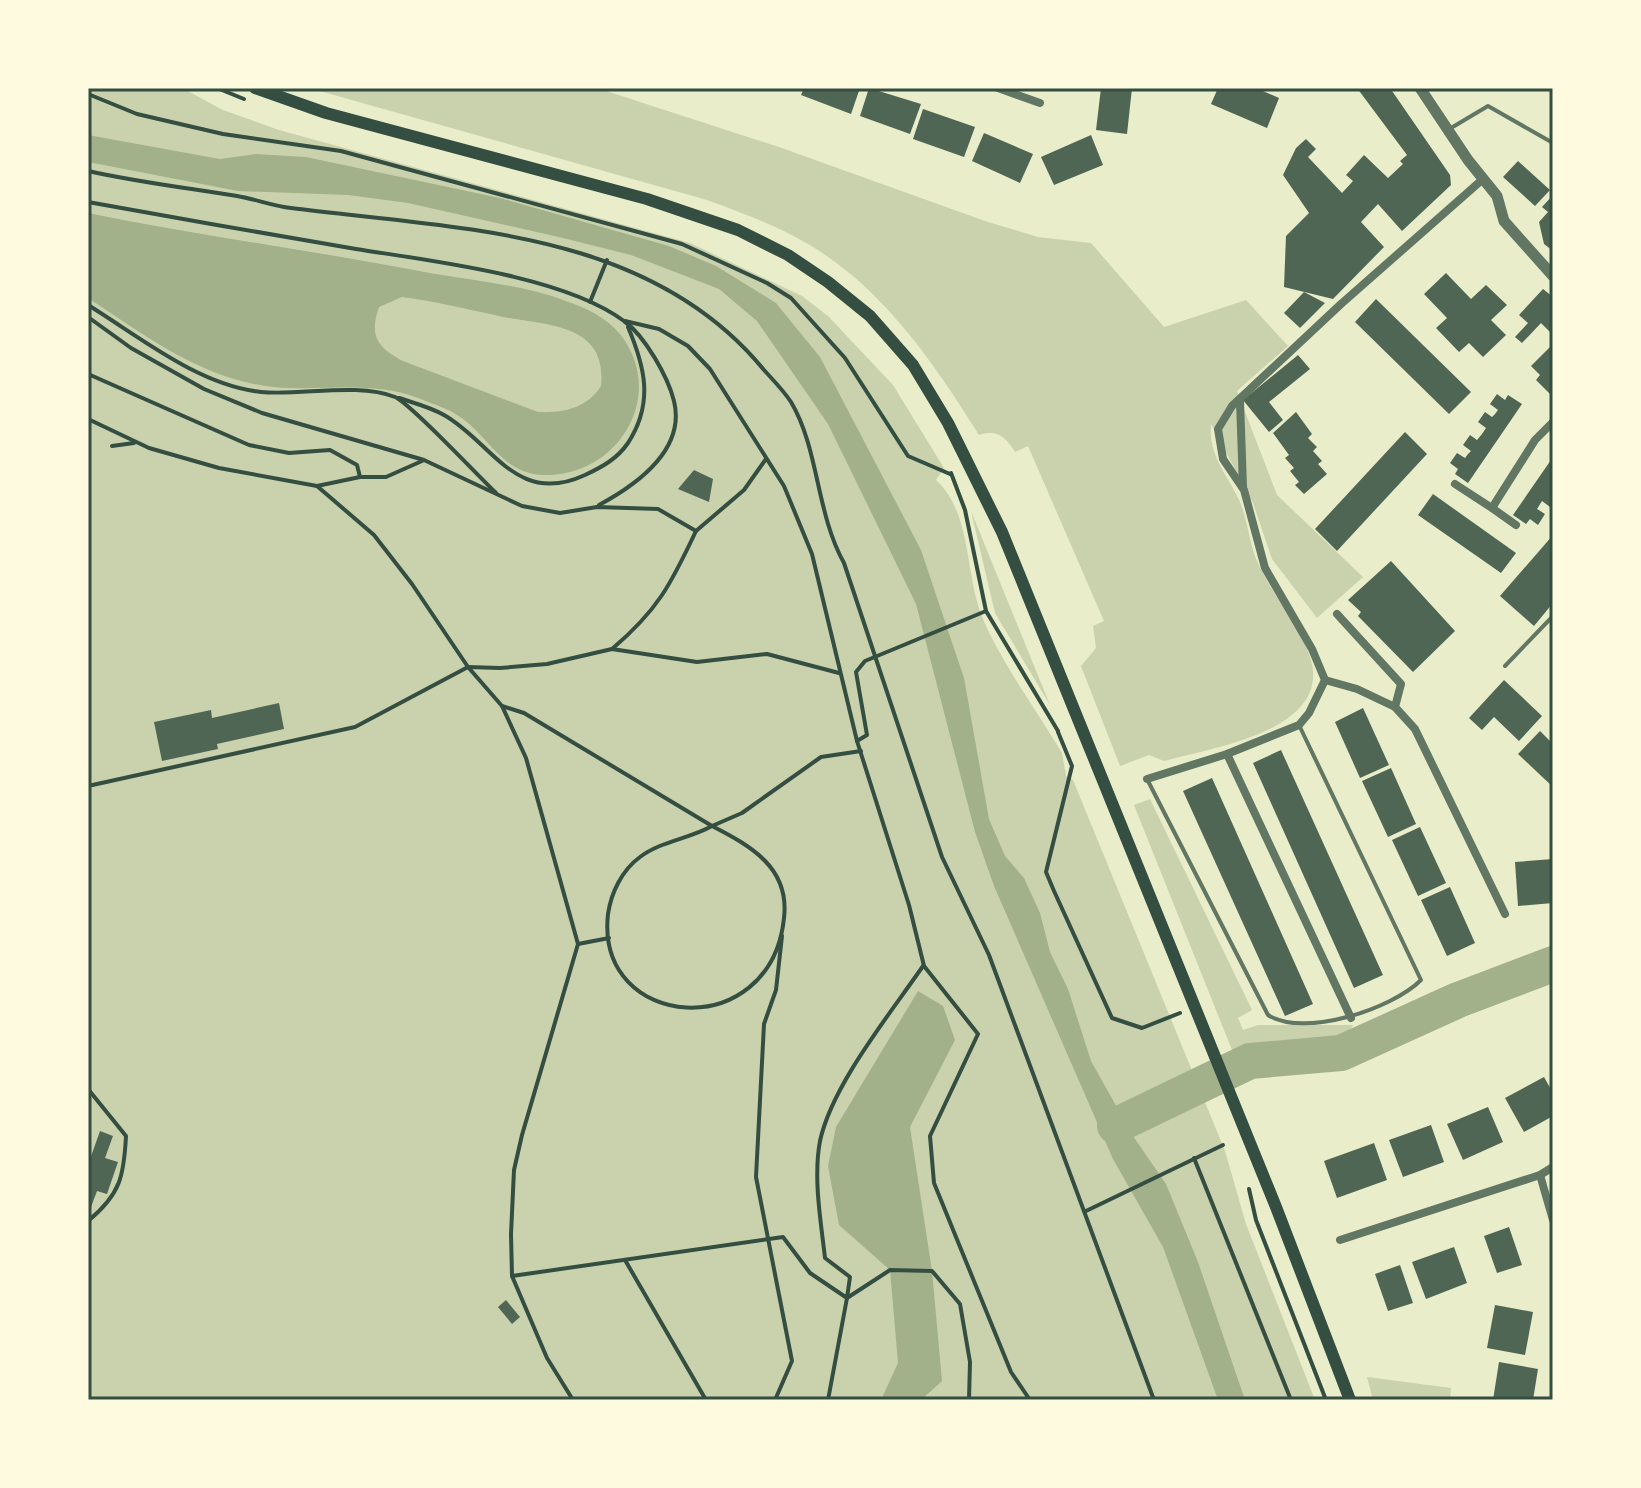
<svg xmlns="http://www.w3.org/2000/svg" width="1641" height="1488" viewBox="0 0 1641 1488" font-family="'IBM Plex Serif',serif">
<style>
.green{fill:#cad2ad}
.water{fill:#a3b18a;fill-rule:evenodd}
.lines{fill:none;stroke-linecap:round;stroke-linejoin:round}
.river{stroke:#a3b18a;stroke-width:36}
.building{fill:#4f6655}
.path{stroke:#344e41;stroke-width:4}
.service{stroke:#617663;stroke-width:4}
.minor{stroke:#617663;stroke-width:8}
.tertiary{stroke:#617663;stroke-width:11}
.secondary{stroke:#344e41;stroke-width:12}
.neatline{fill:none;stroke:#344e41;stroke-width:3}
</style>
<rect width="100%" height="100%" fill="#e9edc9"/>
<g class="green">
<path d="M88,88h94l41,22 56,20 411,113 112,53 26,20 65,69 51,83 -8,12c32,29 30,81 41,121 10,41 62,113 85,152l4,23 7,4 152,371 21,73 69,176h-1227z"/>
<path d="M309,88h288l182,59 206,74 53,16 53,6 73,84 82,-27 42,46 -51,45 40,104 86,82 -46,41 -45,-59 -19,-56 -42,-79c-3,32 17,51 29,78 8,19 9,41 17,59 14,33 47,68 55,103 14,68 -102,84 -148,97l-15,-6 -29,11 -39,-100 15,-18 -3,-22 11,-5 -76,-175 -13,6c-9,-15 -18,-23 -36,-17 -45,-72 -96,-147 -171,-191 -32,-19 -66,-31 -101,-44z"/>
<path d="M971,511l79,194 -55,-92z"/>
<path d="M1150,799l102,211 -14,8 5,12 15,-5h95l-13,25 -72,1 -32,9 -102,-255z"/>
<path d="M1367,1377l84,11 -1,12h-77z"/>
</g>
<g class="water">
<path d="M88,135l132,24 36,-5 50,3 194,41 169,48 47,20 60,37 44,54 101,193 43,128 25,141 16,37 19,22 16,35 10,39 18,37 23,72 42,75 33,48 32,78 47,138h-27l-55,-153 -50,-88 -119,-273 -19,-54 -59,-228 -88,-180 -71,-103 -38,-32 -88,-34 -68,-17 -155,-35 -60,-8 -110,-4 -150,-29z"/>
<path d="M88,213c113,23 229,38 342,60 45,8 94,12 136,28 20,7 40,16 54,33 48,61 -2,143 -76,141 -40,-1 -53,-35 -81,-56 -13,-10 -30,-15 -45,-21 -48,-18 -95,-6 -144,-11 -71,-7 -128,-51 -186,-89zM402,297c33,4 64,12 97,19 43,10 109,5 102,70 -14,22 -37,27 -63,26l-135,-51c-26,-14 -34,-25 -24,-54z"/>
<path d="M918,991l25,15 12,34 -45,87 22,144 10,110 -21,19h-40l17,-37 -8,-93 -51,-45 -11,-59 8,-39z"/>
</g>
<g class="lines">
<path class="river" d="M1115,1126l135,-65 91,-8 117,-53 95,-36"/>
</g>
<g class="building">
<path d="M804,88h56l-9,26 -50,-19z"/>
<path d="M869,88l52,16 -11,30 -50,-18z"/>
<path d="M1101,88h31l-5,46 -31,-4z"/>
<path d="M1218,88h38l23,10 -12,30 -56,-24z"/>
<path d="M1357,88h33l60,87 1,10 -49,46 -24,-27 -17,18 23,25 -51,52 -49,-12 2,-51 23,-23 -26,-38 13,-27 10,-9 10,10 -8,8 34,36 11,-12 -7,-6 18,-20 24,23 15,-14 -3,-3 7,-6z"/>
<path d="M923,109l52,18 -11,30 -51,-18z"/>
<path d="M984,133l49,21 -13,29 -48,-22z"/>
<path d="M1091,135l12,30 -49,20 -13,-28z"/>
<path d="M1518,161l32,29 -15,16 -32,-29z"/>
<path d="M1553,195v56l-9,-7 -5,-22 9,-10 -6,-5z"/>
<path d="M1446,273l25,26 15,-14 21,20 -16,15 15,15 -23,22 -14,-14 -10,9 -23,-24 11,-10 -23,-24z"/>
<path d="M1543,289l10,8v38l-12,-12 -19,20 -7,-6 13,-14 -9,-8z"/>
<path d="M1304,292l21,11 -25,25 -16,-15z"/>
<path d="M1376,299l95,93 -22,22 -94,-92z"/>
<path d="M1553,344v53l-17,-17 4,-5 -9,-9z"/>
<path d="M1298,355l12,14 -41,33 14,18 -14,12 -26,-32z"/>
<path d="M1497,394l8,6 3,-5 14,9 -54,79 -13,-9 3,-5 -8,-6 7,-10 8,5 3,-4 3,-3 -8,-6 7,-10 7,5 5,-6 4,-6 -8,-6 7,-10 7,5 3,-3 3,-4 -8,-6z"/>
<path d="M1296,412l16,22 -4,4 9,9 -4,4 9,10 -4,3 9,10 -23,20 -9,-9 4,-3 -9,-11 4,-3 -9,-10 4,-3 -16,-22z"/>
<path d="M1405,432l22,22 -90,97 -22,-22z"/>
<path d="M1553,457l-3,34 3,12 -3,4 -8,-6 -5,8 8,5 -7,11 -8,-6 -4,5 -13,-9z"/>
<path d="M694,470l19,9 -4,23 -31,-13z"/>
<path d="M1433,494l83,59 -15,20 -83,-58z"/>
<path d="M1553,535v68l-19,23 -34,-30z"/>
<path d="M1391,561l64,70 -42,41 -55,-56 3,-4 -13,-12z"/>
<path d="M1504,680l38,36 -23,25 -25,-24 -12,13 -13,-12z"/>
<path d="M279,703l5,26 -67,15 1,5 -56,12 -8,-39 57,-12 1,8z"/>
<path d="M1363,708l26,57 -29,13 -25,-56z"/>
<path d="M1540,731l13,13v43l-35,-33z"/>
<path d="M1281,750l102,225 -29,13 -101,-225z"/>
<path d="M1391,768l25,56 -28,13 -26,-56z"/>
<path d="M1212,778l101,226 -28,12 -102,-225z"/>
<path d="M1420,827l26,56 -28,13 -26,-56z"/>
<path d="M1553,859v44l-35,3 -3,-44z"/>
<path d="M1450,887l25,56 -28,13 -26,-56z"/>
<path d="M1544,1077l9,16v23l-29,16 -19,-34z"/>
<path d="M1488,1107l15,35 -40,18 -16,-36z"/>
<path d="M1431,1125l13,37 -41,15 -14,-37z"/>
<path d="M100,1131l13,5 -8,22 13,4 -11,32 -10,-3 -9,24v-50z"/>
<path d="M1374,1143l13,37 -50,18 -13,-37z"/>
<path d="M1509,1227l13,38 -25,8 -13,-37z"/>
<path d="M1454,1247l13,36 -41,16 -14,-37z"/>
<path d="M1400,1265l13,38 -25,8 -13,-37z"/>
<path d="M506,1300l14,17 -8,7 -14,-17z"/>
<path d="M1495,1305l38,7 -8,43 -38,-7z"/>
<path d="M1499,1362l39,7 -5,31h-40z"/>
</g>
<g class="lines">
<g class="path">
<path d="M217,88l27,11"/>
<path d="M88,94l49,20 86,20 118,17 341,93 85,39 24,15 54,60 63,98 42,18"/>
<path d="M88,171c49,11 99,17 149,25 18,3 36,10 54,12 166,21 358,21 473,162 9,10 20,21 27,32 28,47 25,111 53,161l98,294 47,98 165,445"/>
<path d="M88,202c89,16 179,32 268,47 75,12 208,27 268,72 21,15 44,56 50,80 12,49 -38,84 -75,104"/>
<path d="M590,302l17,-42"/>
<path d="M88,305c52,32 110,80 173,87 40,4 96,-10 134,5 16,7 83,79 101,96"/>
<path d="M88,317l43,31 73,41 58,24 162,47 98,46 38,7 37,-6 61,2 38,22c-25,53 -38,79 -84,118"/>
<path d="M625,321l34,8 29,17 22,23 74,117 28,68 45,187 52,164 15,61 54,68 -48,102 4,47 77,189 19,28"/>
<path d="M88,374l161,71 40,8 41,-3 27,15 3,12"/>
<path d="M399,398c15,5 31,9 45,17 48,27 72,92 141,60 17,-8 32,-16 43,-32 26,-40 17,-76 0,-116"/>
<path d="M88,419l61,29 70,20 98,18 43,-9h26l36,-16"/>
<path d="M112,446l22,-3"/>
<path d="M951,473l14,37 21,101 72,120"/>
<path d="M317,486l57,49 38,49 56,83 34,39 24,52 52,186 -56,191 -8,35 -3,64 1,42 35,82 26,42"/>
<path d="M696,531l48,-41 22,-31"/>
<path d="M502,706l22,7 188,113 30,-13 79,-56 40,-6"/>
<path d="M1058,732l14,34 -26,106 8,19 58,127 30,10 38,-15"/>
<path d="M857,741l10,-6 -11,-63 9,-11 121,-50"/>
<path d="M88,786l267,-59 113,-60 32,1 47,-4 65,-15 85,13 70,-8 72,19"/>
<path d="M712,826c39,20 78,42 72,92 -13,127 -189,113 -176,-4 3,-21 14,-44 32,-57 21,-16 49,-18 72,-31z"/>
<path d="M578,944l31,-6"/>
<path d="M88,1089l38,47c-2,39 -5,58 -38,85"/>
<path d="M1194,1158l97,242"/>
<path d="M1249,1189l7,31 70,180"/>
<path d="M1086,1211l137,-66"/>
<path d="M625,1260l81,140"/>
<path d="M512,1276l271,-39 27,36 37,25 3,-21 -25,-19c-4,-36 -12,-80 -5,-117 12,-56 70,-127 103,-175"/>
<path d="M775,1400l17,-39 -36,-184 8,-153 12,-34 6,-54"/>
<path d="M828,1400l19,-102 43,-28 42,1 28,33 10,58 -1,38"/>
</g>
<g class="service">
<path d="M1451,128l37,-22 65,37"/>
<path d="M1505,666l48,-50"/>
<path d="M1147,779l121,236c36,23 124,-6 153,-35l-122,-255"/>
</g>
<g class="minor">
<path d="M998,88l42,15"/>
<path d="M1240,401l3,86"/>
<path d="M1455,484l37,24 43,-68 18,-18"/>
<path d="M1492,508l24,17"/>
<path d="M1337,614l64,70 -6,23 20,22 90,185"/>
<path d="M1325,680l32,9 38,18"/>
<path d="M1227,754l124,264"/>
<path d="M1147,779l80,-25 72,-29 10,-12 16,-33 -13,-31 -47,-81 -21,-78 -21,-31 -5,-30 14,-23 109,-102 142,-125"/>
<path d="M1540,1175l13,45"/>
<path d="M1340,1240l200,-65 13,-8"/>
</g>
<path class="tertiary" d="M1420,88l48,72 29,36 7,25 49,55"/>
<path class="secondary" d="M255,88l71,25 321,86 91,31 50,25 40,27 42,34 43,49 35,58 54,109 274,675 74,193"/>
</g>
<rect width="1641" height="1488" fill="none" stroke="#fefae0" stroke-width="180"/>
<rect x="90" y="90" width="1461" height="1308" class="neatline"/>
</svg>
